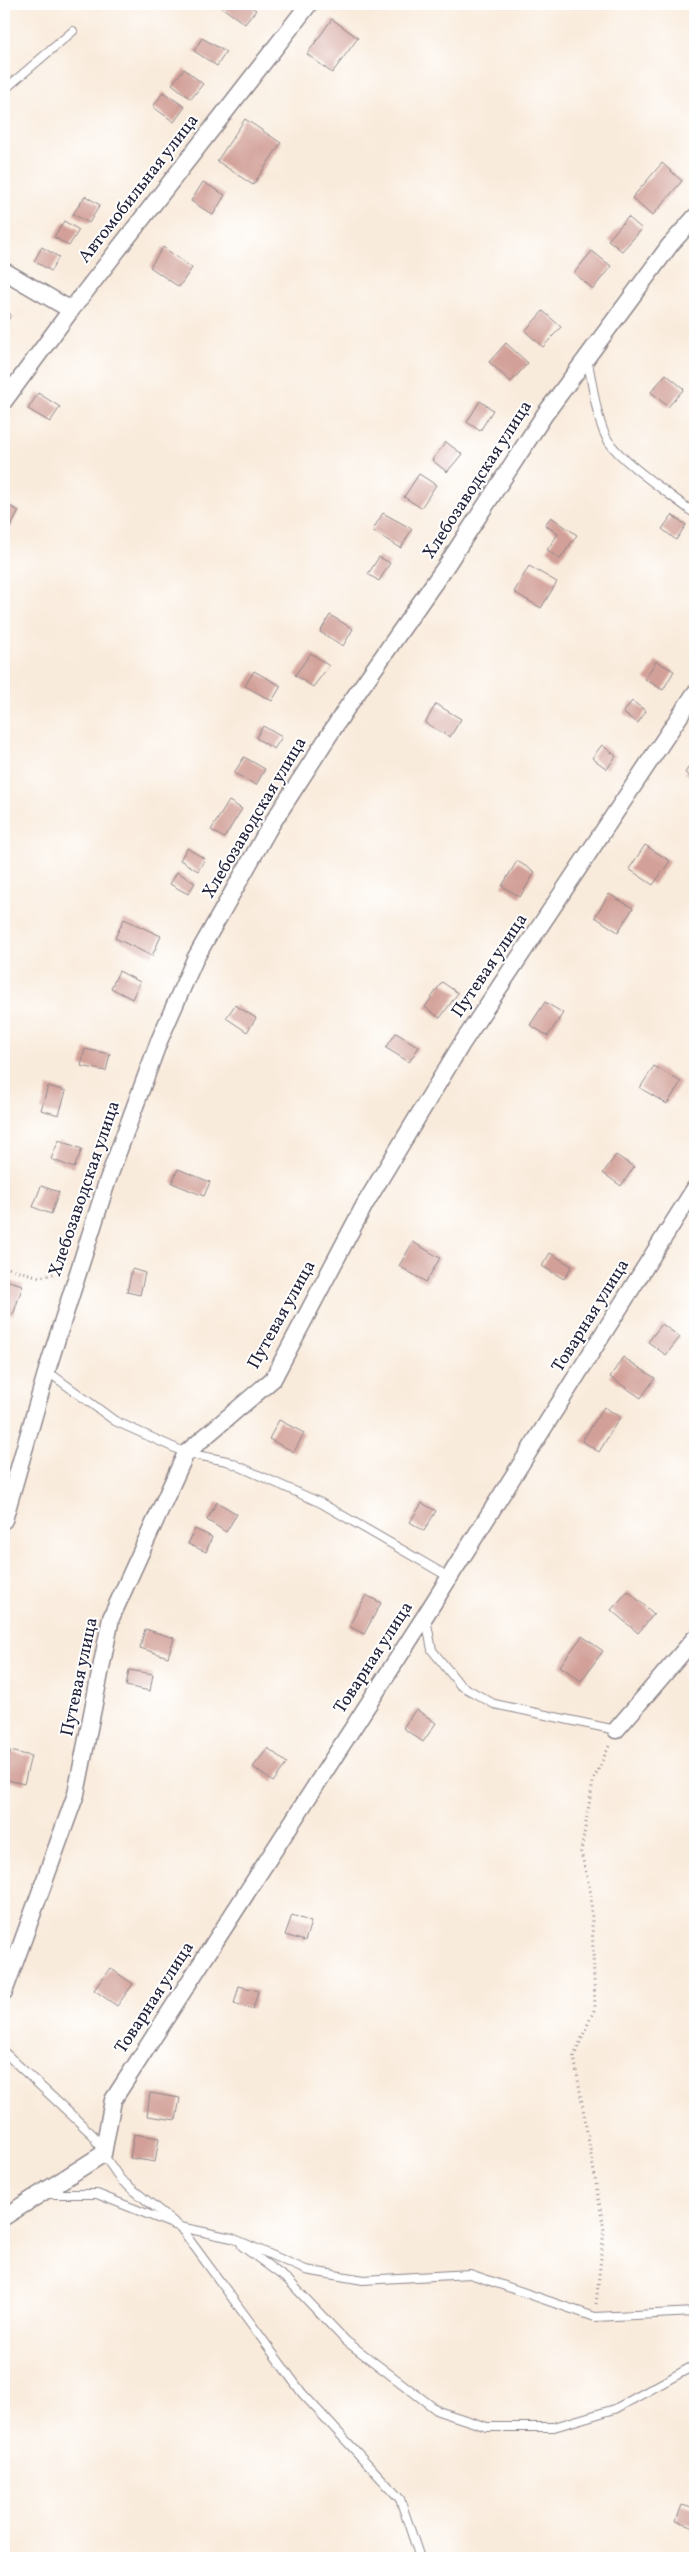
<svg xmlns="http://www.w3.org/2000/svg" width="699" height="2562" viewBox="0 0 699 2562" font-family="Vollkorn,serif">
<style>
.building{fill:#d2a098}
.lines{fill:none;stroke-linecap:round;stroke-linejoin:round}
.service-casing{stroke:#8e868b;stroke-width:10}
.minor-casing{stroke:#8e868b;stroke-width:19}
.path{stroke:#8e868b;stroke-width:3;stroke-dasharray:1 4;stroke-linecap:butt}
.service{stroke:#fff;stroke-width:8}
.minor{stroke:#fff;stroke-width:16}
.labels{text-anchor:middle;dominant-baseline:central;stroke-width:4;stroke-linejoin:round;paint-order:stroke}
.street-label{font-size:18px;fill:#22223b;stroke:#fff}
</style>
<rect width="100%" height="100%" fill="#fff"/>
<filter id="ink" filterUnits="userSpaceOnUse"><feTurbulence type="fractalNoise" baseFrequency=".02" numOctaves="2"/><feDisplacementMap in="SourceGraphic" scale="10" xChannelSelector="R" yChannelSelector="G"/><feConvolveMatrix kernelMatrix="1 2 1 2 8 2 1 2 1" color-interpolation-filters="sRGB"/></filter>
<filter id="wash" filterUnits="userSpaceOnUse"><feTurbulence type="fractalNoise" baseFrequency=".0096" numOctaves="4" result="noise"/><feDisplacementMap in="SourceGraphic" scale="20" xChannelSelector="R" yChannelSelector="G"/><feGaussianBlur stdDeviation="1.12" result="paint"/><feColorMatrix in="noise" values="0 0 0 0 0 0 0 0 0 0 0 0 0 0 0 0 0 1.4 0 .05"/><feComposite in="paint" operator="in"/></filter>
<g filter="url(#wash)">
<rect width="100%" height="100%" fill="#f9ebdb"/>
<g id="blocks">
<g class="building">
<path d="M217,4h31l8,6 -11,14z"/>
<path d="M332,19l26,19 -26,35 -25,-19z"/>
<path d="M202,38l24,14 -9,14 -23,-15z"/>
<path d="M184,69l19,15 -12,15 -19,-15z"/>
<path d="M163,92l22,15 -11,15 -21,-15z"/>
<path d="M245,119l36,24 -28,42 -36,-24z"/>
<path d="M662,163l20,18 -30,35 -20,-18z"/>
<path d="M203,182l22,13 -12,20 -22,-14z"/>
<path d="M85,196l15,9 -11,18 -16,-9z"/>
<path d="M628,217l14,12 -20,22 -14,-11z"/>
<path d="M64,221l15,9 -10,16 -15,-9z"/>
<path d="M42,247l17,10 -8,14 -17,-10z"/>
<path d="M163,247l29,21 -13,19 -29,-20z"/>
<path d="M592,251l19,15 -18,23 -19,-16z"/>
<path d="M4,311l7,4 -7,12z"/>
<path d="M543,311l18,16 -18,20 -18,-16z"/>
<path d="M506,343l22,20 -17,19 -22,-20z"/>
<path d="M666,374l18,15 -16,18 -17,-15z"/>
<path d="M38,393l22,14 -10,15 -22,-13z"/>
<path d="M480,401l13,9 -13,21 -13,-9z"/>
<path d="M446,442l16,12 -15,18 -15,-12z"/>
<path d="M419,474l17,11 -15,23 -17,-11z"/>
<path d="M4,503l15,8 -15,28z"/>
<path d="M383,513l29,16 -11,19 -29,-17z"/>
<path d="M672,515l14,10 -10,15 -14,-11z"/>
<path d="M551,517l26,18 -17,24 -13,-9 11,-16 -13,-9z"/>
<path d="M379,557l11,6 -11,18 -11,-7z"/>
<path d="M529,566l28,16 -16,26 -27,-16z"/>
<path d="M330,615l23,14 -10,17 -23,-14z"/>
<path d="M311,653l18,13 -16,21 -18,-12z"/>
<path d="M656,661l18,10 -11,19 -18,-11z"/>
<path d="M254,671l27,15 -9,15 -27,-15z"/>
<path d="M632,701l14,10 -8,12 -15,-10z"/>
<path d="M436,704l25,15 -11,18 -25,-14z"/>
<path d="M263,726l19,11 -8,12 -18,-11z"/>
<path d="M602,745l14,11 -9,13 -15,-11z"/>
<path d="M244,757l21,12 -9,16 -22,-12z"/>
<path d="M695,757v22l-10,-6z"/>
<path d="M229,801l13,8 -18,29 -13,-8z"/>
<path d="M645,845l25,16 -17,24 -24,-16z"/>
<path d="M187,848l18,11 -7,12 -18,-11z"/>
<path d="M517,861l18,11 -15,25 -18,-11z"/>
<path d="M177,872l18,11 -7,11 -18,-10z"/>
<path d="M609,894l24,14 -15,24 -23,-15z"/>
<path d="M124,919l37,17 -9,20 -37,-18z"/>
<path d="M119,971l21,11 -8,17 -21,-11z"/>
<path d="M442,982l16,11 -18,25 -15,-11z"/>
<path d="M545,1002l18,11 -15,23 -18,-11z"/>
<path d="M235,1005l21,13 -9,14 -21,-14z"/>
<path d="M396,1033l23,14 -10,15 -23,-14z"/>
<path d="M85,1049l25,5 -4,17 -25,-5z"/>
<path d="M654,1066l27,16 -14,22 -27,-16z"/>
<path d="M48,1086l18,5 -7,24 -18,-5z"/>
<path d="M59,1140l23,9 -8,19 -23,-9z"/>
<path d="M616,1155l18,12 -13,19 -18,-13z"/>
<path d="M178,1169l32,13 -6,14 -32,-13z"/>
<path d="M41,1186l18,6 -8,22 -18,-7z"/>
<path d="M413,1242l27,16 -14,24 -27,-16z"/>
<path d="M550,1253l22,13 -8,13 -22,-13z"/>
<path d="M132,1269l13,4 -5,22 -13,-3z"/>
<path d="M5,1280l18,5 -10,30 -9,-3z"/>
<path d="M662,1324l18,13 -14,18 -18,-13z"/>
<path d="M623,1357l32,21 -14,20 -31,-21z"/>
<path d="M604,1407l16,10 -21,35 -17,-11z"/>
<path d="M279,1420l25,13 -10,19 -25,-13z"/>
<path d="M217,1502l20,12 -11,18 -19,-12z"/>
<path d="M422,1503l14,8 -12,20 -14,-9z"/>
<path d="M195,1529l17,8 -6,15 -18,-8z"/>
<path d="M628,1591l26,23 -16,19 -27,-23z"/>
<path d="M366,1595l15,8 -17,31 -15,-8z"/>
<path d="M145,1629l29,9 -6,19 -28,-9z"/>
<path d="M582,1636l21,15 -22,30 -21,-15z"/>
<path d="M129,1670l24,4 -3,17 -24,-5z"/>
<path d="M416,1709l20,14 -13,19 -20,-14z"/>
<path d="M268,1748l19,15 -14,19 -20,-15z"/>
<path d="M10,1751l21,5 -7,28 -20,-5z"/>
<path d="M292,1915l19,7 -6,19 -20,-6z"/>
<path d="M110,1968l23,16 -16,22 -23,-16z"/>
<path d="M239,1986l19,5 -5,18 -19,-5z"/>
<path d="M150,2093l30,5 -4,22 -29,-4z"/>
<path d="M134,2134l25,4 -4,24 -25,-4z"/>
<path d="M682,2505l13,4v18l-19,-6z"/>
</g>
</g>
</g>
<g filter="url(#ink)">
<use href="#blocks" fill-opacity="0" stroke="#8e868b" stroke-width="1"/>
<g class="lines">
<defs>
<g id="service">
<path d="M4,90l69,-59"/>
<path d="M587,359c6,24 9,63 22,83 15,22 64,54 86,72"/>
<path d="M47,1371l68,50 71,32 41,8 94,42 128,74"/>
<path d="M426,1619l6,31 28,35 34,19 122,26"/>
<path d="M4,2052l89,83 10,19 18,26 59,47 52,11 74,32 57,10 107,-6 125,43 100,-5"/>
<path d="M47,2194h50l83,33 122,166 98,106 20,59"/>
<path d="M242,2246l46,34 58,61 92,70 49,16h67l61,-18 80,-44"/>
</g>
<g id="minor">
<path d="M4,271l67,39"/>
<path d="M4,401l67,-91 238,-306"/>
<path d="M4,1520l43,-150 60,-188 52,-141 36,-82 74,-131 77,-119 100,-143 99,-152 125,-169 25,-28"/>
<path d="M616,1730l79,-92"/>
<path d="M4,1992l72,-198 35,-176 75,-165 87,-74 92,-175 96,-159 234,-352"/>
<path d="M4,2217l99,-63 10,-54 312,-484 270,-428"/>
</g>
</defs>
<use href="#service" class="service-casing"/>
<use href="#minor" class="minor-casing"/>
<g class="path">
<path d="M4,1267l36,10 21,-5"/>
<path d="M596,2304l8,-74 -30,-174 21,-48 -4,-114 -10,-42 12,-71 17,-37"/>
</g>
<use href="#service" class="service"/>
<use href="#minor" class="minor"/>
</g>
</g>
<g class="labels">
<g class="street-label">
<text transform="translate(139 189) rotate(-52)">Автомобильная улица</text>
<text transform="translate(478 480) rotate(-57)">Хлебозаводская улица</text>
<text transform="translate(255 818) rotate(-59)">Хлебозаводская улица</text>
<text transform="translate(490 966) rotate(-56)">Путевая улица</text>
<text transform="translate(85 1189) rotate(-71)">Хлебозаводская улица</text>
<text transform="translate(282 1315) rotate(-61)">Путевая улица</text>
<text transform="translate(591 1316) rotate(-58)">Товарная улица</text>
<text transform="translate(374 1658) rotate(-57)">Товарная улица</text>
<text transform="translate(80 1677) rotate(-78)">Путевая улица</text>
<text transform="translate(155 1998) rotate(-57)">Товарная улица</text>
</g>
</g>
<rect width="699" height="2562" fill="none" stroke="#fff" stroke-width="20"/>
</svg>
